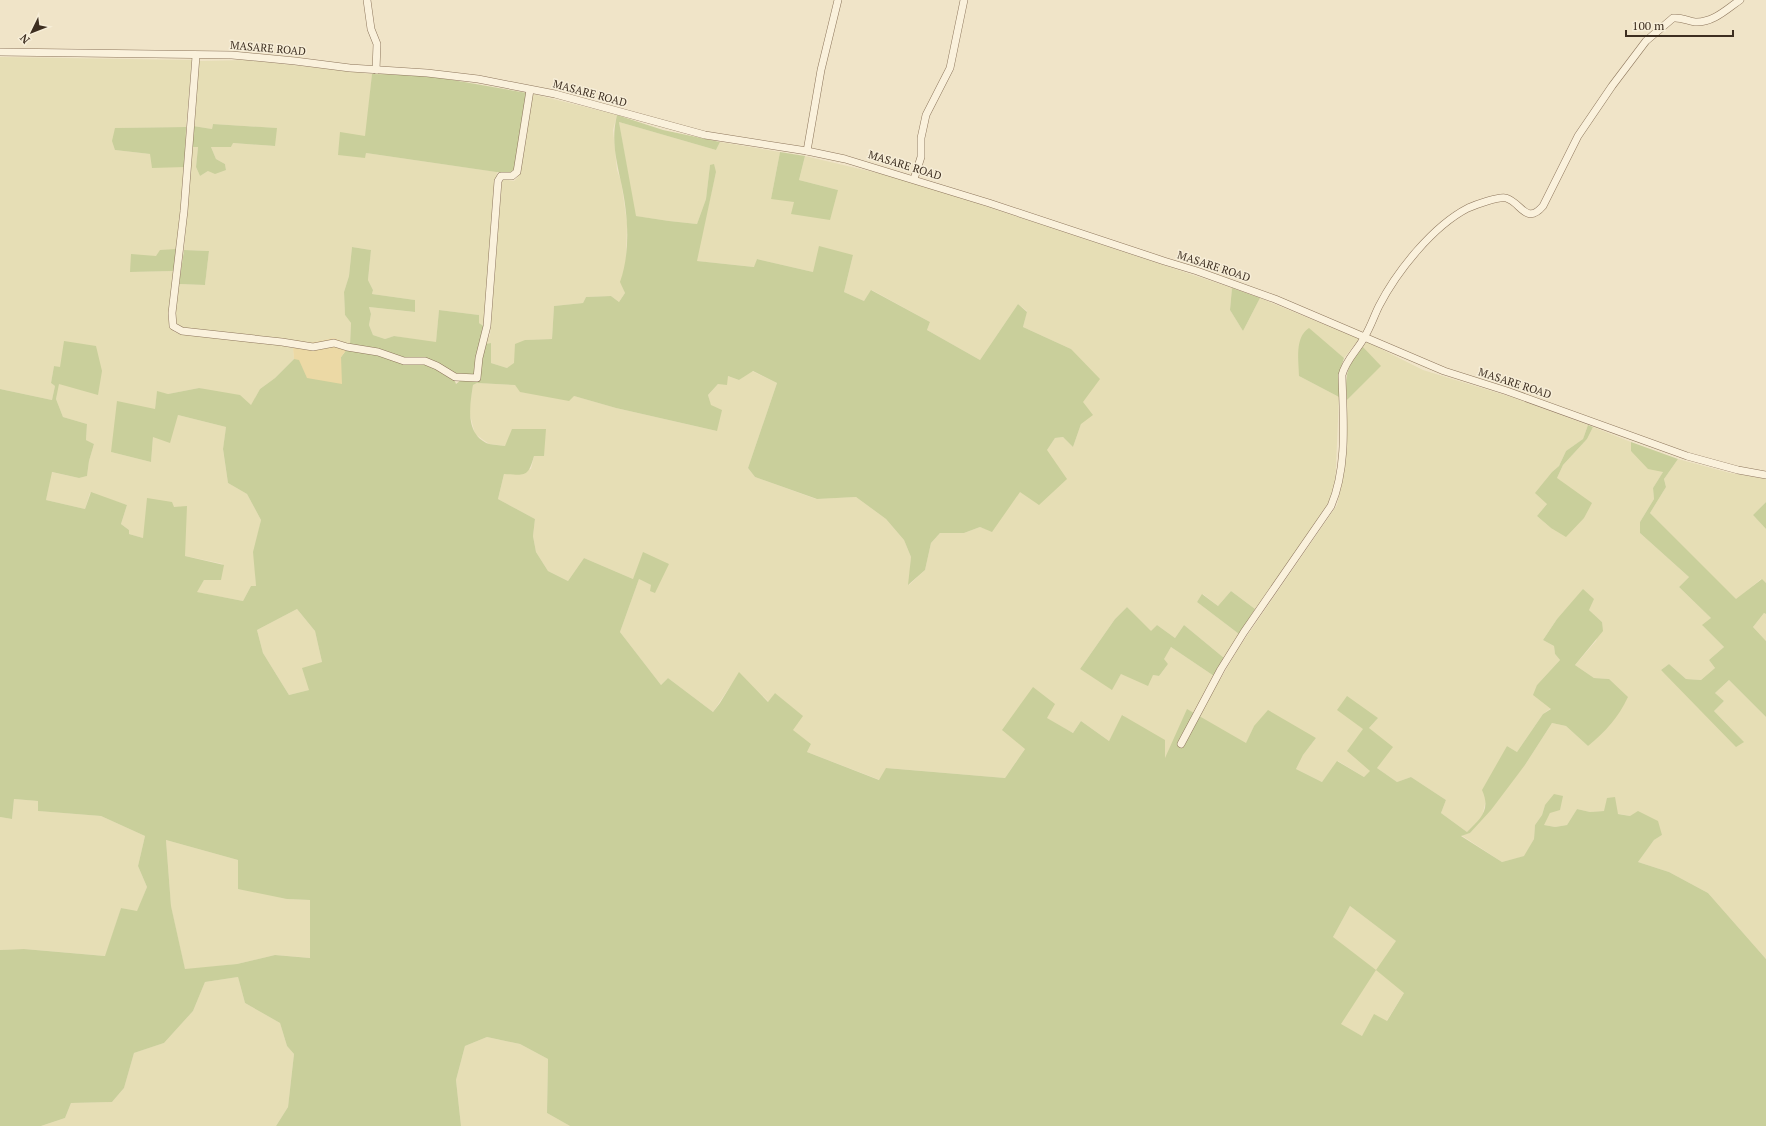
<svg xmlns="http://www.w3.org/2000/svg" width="1766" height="1126" viewBox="0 0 1766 1126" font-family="'PT Serif',serif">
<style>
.farmland{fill:#e6deb5}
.green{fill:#c9cf9b;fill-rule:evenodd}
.sand{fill:#ecd9a5}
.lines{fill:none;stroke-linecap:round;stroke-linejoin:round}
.street-casing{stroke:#8d765c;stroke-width:8}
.street{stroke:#faf1dc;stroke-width:7}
.labels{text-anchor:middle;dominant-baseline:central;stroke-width:3;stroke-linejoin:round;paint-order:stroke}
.street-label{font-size:11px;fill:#3d2e20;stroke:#f7eed8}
</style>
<rect width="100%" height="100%" fill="#f0e4c8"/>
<g class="farmland">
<path d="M0,57l192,3 -6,67 -71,1v22l35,4 35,13 -8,82 -21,7 -26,16 44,-1 -6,47 2,8 4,6 6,2 99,10 14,4 1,11 -19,19 -15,11 -9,17 -52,-18 -31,6 -11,-2 -2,17 -44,43 40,10 2,-25 25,-22 48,12 -3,23 5,33 19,11 14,26 -7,32 2,34h-5l-8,15 -47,-9 8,-12 19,-16 -38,-8 -42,-18 -14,-4v-4l-8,-6 6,-19 -37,-12 -5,16 -39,-9 5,-28 28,6 8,-2 2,-15 5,-17 -8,-4 1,-16 -24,-7 -7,-18 4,-31 -6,-2 -3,17 4,3 -3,14 -52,-11z"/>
<path d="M247,60l125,14 -8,84 2,-5 131,19 -12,155 -6,-4v-8l-40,-5 -3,33 -42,-7 -9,3 -12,-4 -4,-10 2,-11 -2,-7 45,5 1,-12 -43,-6 1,-4 -5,-10 3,-30 -19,-3 -3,29 -5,16 1,23 6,8 -1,22 -16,-7 -24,5 -129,-15 -5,-3 -1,-6 4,-35 26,1 4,-34 -25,-1 8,-103h6l-2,20 4,9 8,-5 18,-1 -1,-6 -9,-5 -5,-12h20l1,-4 42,3 2,-18 -63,-4 -1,5 -19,-3 6,-65z"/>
<path d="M533,94l84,21 -4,15 4,40 4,11 6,42 -1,42 -5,17 4,11 -6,9 -8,-6 -25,1 -3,6 -29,3 -2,33 -27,1 -11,24 -7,4 -16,-5v-20l-6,1 5,-9 12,-156 12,2 4,-4z"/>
<path d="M619,122l97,28 4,-8 60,10 -9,47 67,-9 -39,-10 6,-24 102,24 325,108 -2,22 13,21 17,-33 99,41 -15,19 -35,-29 -10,47 40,21 -4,91 -6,16 -74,105 -24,-18 -13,15 -15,-12 -6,8 42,32 -15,24 -40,-33 -9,13 -18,-13 -6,7 -24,-25 -12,12 -35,50 32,20 9,-15 32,1 6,1 9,-12 -5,-5 8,-12 49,33 18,-31 99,-144 6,-27 4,-78 33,-34 -17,-19 4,-5 56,28 88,27 77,28 -5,14 -17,12 -7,15 -7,6 -7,9 2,23 -10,12 14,12 6,-50 6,-13 24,-26 6,-12 38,15v9l32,21 -10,16 1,11 -14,23v11l49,44 -10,10 32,31 -8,8 21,21 -15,13 6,8 -14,12 -15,-1 -17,-15 -8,6 83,72 -30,-31 10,-10 -9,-8 14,-13 37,37v242l-58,-66 -39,-21 -31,-10 16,-22 8,-5 -32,-19 -26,-5 -14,1 -13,-3 -10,16 -12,2 -12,-2 7,-12 -5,-8 -3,10 -7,10 -1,14 -9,17 -23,6 -41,-27 9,-2 55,-68 27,-42 14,3 22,20 21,-67 -15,-1 -19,-13 21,-24 6,-19 -13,-12 -6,-20 -26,29 -14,21 11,6 1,8 5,6 -23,25 14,23 -8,6 -26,38 -10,-6 -21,53 -4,19 -15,14 -26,-19 5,-13 -35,-23 -14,5 -20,-14 -8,-40 9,-10 -15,11 7,43 -6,5 -26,-16 -16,21 -26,-13 7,-14 13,-17 -62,-12 -8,18 -82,15 -41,-44 -14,26 -28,-20 -8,12 -27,-15 -41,60 -118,-10 -7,12 -73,-28 4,-8 -19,-14 10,-14 -27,-23 -6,9 -30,-29 -26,39 -45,-34 -7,7 -41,-53 19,-53 12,6 18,-21 -36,15 -49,-21 -16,23 -20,-10 -12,-19 -3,-16 2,-17 -37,-20 6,-25 27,-5 3,-13 -29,-10 -16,-2 -14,-10 -6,-23 4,-26 4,-2 38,2 6,7 53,4 42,12 101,23 -9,-36 10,-11 10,-8 11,4 13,-9 25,12 -29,85 7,9 61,22 40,-2 30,22 18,21 7,17 -2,28 16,-15 6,-27 9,-10h24l16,-6 12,4 63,-93 8,-1 10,10 8,-23 2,-22 -12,-53 -48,-22 4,-16 -9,-7 -38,56 -53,-30 3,-8 -58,-32 -8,11 -20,-9 9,-37 -40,17 -56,-13 -2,8 -59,-6 20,-89 -6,-7 -4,34 -9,25 -28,-3 -34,-5z"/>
<path d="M1678,459l52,14 36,6v23l-13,13 13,14v54l-5,-4 -25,21 -86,-87 16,-26 -2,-8z"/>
<path d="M297,609l18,22 7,31 -13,28 -20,5 -26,-42 -6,-23z"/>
<path d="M1764,613l2,1v27l-13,-14z"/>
<path d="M14,799l25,2v10l62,5 44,20 -7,30 9,21 -10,25 -16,-4 -15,48 -82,-7 -24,1v-133l12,2z"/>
<path d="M166,840l72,20 49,39 23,1 1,58 -36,-3 -38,9 -52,6 -14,-63z"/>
<path d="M1350,906l46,35 8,52 -18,29 -24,14 -21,-11 -8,-88z"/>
<path d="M238,977l7,26 35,20 7,23 7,8 -6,53 -12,19h-235l24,-8 6,-15 41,-1 12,-14 10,-35 30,-10 29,-32 12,-29z"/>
<path d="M487,1037l33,7 28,15 -1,54 23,13h-109l-5,-46 9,-34z"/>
</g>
<g class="green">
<path d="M372,74l52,1 103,18 -13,76 -4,5 -144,-21 -1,5 -27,-3 2,-23 25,4z"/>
<path d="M617,115l46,15 57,12 -4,8 -97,-28 17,94 33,5 28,3 9,-25 4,-34 4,-1 2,8 -19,89 57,6 3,-8 56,13 6,-26 34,9 -9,37 20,9 7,-11 59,32 -3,8 53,30 38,-56 9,8 -4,15 48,22 29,30 -17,23 10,13 -12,9 -8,23 -10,-10 -8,1 -8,12 20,29 -28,26 -19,-13 -28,40 -12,-5 -16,6h-24l-9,10 -6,27 -17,15 3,-28 -7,-17 -18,-21 -30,-22 -39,2 -62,-22 -7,-9 29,-85 -24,-12 -14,9 -11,-4 -1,9 -9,-1 -10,11 3,10 11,5 -5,21 -101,-23 -42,-12 -5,5 -49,-9 -5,-7 -38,-2 -4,2c-3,20 -9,49 16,59 4,1 11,1 16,2l7,-17h34l-2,27h-10c-6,22 -9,19 -30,18l-6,25 37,20 -2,17 3,16 12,19 20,10 16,-23 49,21 10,-27 26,12 -14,29 -5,-2 1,-6 -12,-6 -19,53 41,53 7,-7 45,34 7,-9 19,-31 29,30 7,-9 28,23 -10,14 18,14 -4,8 72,28 7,-12 119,10 20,-29 -23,-19 31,-43 22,17 -8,14 26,15 8,-12 28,20 13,-26 43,25v18l22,-49 59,34 8,-17 14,-16 48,28 -13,17 -7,14 26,13 15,-21 27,16 6,-6 -23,-20 16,-22 -26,-19 10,-14 31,22 -9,10 24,19 -16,21 20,14 14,-5 35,23 -5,13 26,19c14,-14 24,-22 15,-42l25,-44 10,6 26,-38 8,-5 -18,-14 4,-10 23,-25 -5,-6 -1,-8 -11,-6 14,-21 26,-30 11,10 -5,11 13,12 1,9 -28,34 19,13 15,1 19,18c-10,21 -22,34 -40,49l-22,-20 -14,-3 -27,42 -34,45 -21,23 -9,3 41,26 22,-6 10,-17 1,-14 7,-10 3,-10 9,-11 9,2 -3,14 -10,3 -6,12 11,2 12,-2 10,-16 13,3 14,-1 3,-13 8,-1 3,17 12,2 8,-5 20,10 4,14 -8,5 -16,22 31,10 39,21 58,66v167h-1196l-23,-13 1,-54 -28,-15 -33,-7 -22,9 -9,34 5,46h-185l12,-19 6,-53 -7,-8 -7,-23 -35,-20 -7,-26 -33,5 -12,29 -29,32 -30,10 -10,35 -12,14 -41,1 -6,15 -24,8h-41v-176l24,-1 81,7 16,-48 16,3 10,-24 -9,-21 7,-30 -44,-20 -63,-5v-10l-24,-2 -2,20 -12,-2v-428l52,11 3,-14 -4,-3 3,-17 6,1 4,-26 32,5 6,25 -4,24 -39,-11 -3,15 7,18 24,7 -1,16 8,4 -5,17 -2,15 -8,2 -27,-6 -6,28 39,9 6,-17 36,13 -6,19 8,6v4l14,4 4,-40 25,4 2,5 13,-1 -2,50 39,9 -3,15h-17l-7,12 46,9 8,-15h5l-3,-34 8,-32 -14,-26 -19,-11 -5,-34 3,-22 -48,-12 -8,28 -17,-6 -2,25 -40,-10 6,-51 38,8 2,-18 11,3 31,-6 41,7 11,10 9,-16 15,-11 19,-19 47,-2 9,-12 1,-22 -6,-8 -1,-23 5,-16 3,-29 19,3 -3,30 5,10 -1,4 43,6v12l-46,-5 2,7 -2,11 4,10 12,4 9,-3 42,6 3,-32 40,5v8l6,4 -9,45 -4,4 -20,-3 4,11 5,-4h17l7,-36 6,-1v20l16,5 7,-5 1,-19 10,-4 27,-1 2,-33 29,-3 3,-6 25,-1 8,6 6,-9 -5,-11c11,-31 8,-68 1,-100 -5,-24 -10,-42 -4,-67zM297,609l18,22 7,31 -20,6 7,22 -20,5 -26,-42 -6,-23zM166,840l72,20v29l49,10 23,1v58l-35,-3 -38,9 -52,5 -14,-63zM1350,906l46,35 -20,29 -43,-33zM1376,970l28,23 -17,28 -13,-7 -12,22 -21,-12z"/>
<path d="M213,124l64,4 -2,18 -42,-3 -2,4h-20l5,12 9,5 1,6 -11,4 -7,-3 -8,5 -4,-9 2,-20h-6l1,-21 19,3z"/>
<path d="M186,127l-1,40 -33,1 -2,-14 -35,-4 -3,-9 3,-13z"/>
<path d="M780,152l25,4 -6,24 39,10 -8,30 -39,-6 3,-12 -23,-3z"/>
<path d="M177,249l-3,22 -44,1 1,-18 25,2 4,-6z"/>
<path d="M184,250l25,1 -4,34 -26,-1z"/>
<path d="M1232,288l28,10 -17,33 -13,-21z"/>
<path d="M1309,328l35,30 -5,16v23l-40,-21c0,-15 -5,-38 10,-48z"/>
<path d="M1363,347l18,19 -34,34c-2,-27 -1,-32 16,-53z"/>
<path d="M1588,425l5,2 -6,12 -24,26 -6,13 35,25 -8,15 -18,19 -15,-9 -14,-12 10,-12 -12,-11 17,-21 7,-6 7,-15 17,-12z"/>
<path d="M1631,442l47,17 -14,20 2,8 -16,26 86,86 26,-20 4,4v31l-2,-1 -11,14 13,14v76l-37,-37 -14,13 9,8 -10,10 30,31 -8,5 -75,-77 8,-6 17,15 15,1 14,-12 -6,-8 15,-13 -22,-22 9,-7 -32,-31 10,-10 -49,-44v-11l14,-23 -1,-11 10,-16 -15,-3 -17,-18z"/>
<path d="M1766,502v27l-13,-14z"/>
<path d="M1231,591l24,18 -16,25 -42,-32 5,-8 16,12z"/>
<path d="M1127,607l24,24 6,-6 18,13 9,-13 40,33 -10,18 -43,-29 -7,12 4,5 -9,12 -6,-1 -5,11 -27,-12 -9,16 -32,-21 35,-50z"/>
</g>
<path class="sand" d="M334,338l16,7 -9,12 1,27 -35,-6 -8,-18 -5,-1 -1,-11 3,-8 14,3z"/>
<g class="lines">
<defs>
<g id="street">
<path d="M367,0l4,29 6,15 -1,26"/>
<path d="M0,52l232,3 63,6 55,7 77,5 51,6 77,15 150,41 102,16 38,8 144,44 175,58 33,10 78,28 169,72 63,20 180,65 51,14 28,5"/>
<path d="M196,56l-12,155 -12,102 1,13 9,5 100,11 31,5 21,-4 13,4 31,5 26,9h21l12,5 18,11 22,1 2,-20 8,-32 11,-145 3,-5h11l5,-4 13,-82"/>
<path d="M807,151l14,-81 17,-70"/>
<path d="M914,179l7,-22v-19l2,-9 3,-14 24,-47 14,-68"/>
<path d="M1181,744l40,-75 23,-37 87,-126c17,-40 12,-89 11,-131 4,-16 16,-25 23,-39 6,-10 9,-20 14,-30 18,-35 54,-80 89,-98 7,-3 31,-12 38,-10 15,4 20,28 37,8l35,-70 34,-50 34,-45 27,-23c8,-1 15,3 22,4 18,1 32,-13 45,-22"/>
</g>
</defs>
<use href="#street" class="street-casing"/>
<use href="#street" class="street"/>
</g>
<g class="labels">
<g class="street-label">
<text transform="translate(268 48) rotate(5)">MASARE ROAD</text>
<text transform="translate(590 93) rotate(15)">MASARE ROAD</text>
<text transform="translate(905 165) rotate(17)">MASARE ROAD</text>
<text transform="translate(1214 266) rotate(18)">MASARE ROAD</text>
<text transform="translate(1515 383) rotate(18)">MASARE ROAD</text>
</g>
</g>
<g transform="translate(32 32) rotate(227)" stroke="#f7eed8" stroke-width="3" paint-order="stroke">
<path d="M0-3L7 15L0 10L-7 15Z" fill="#3d2e20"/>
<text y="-6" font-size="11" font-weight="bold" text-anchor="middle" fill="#3d2e20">N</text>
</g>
<path d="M1626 30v6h107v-6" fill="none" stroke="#3d2e20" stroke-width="2"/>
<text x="1632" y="30" font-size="12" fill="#3d2e20" stroke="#f7eed8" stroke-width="3" paint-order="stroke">100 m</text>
</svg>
